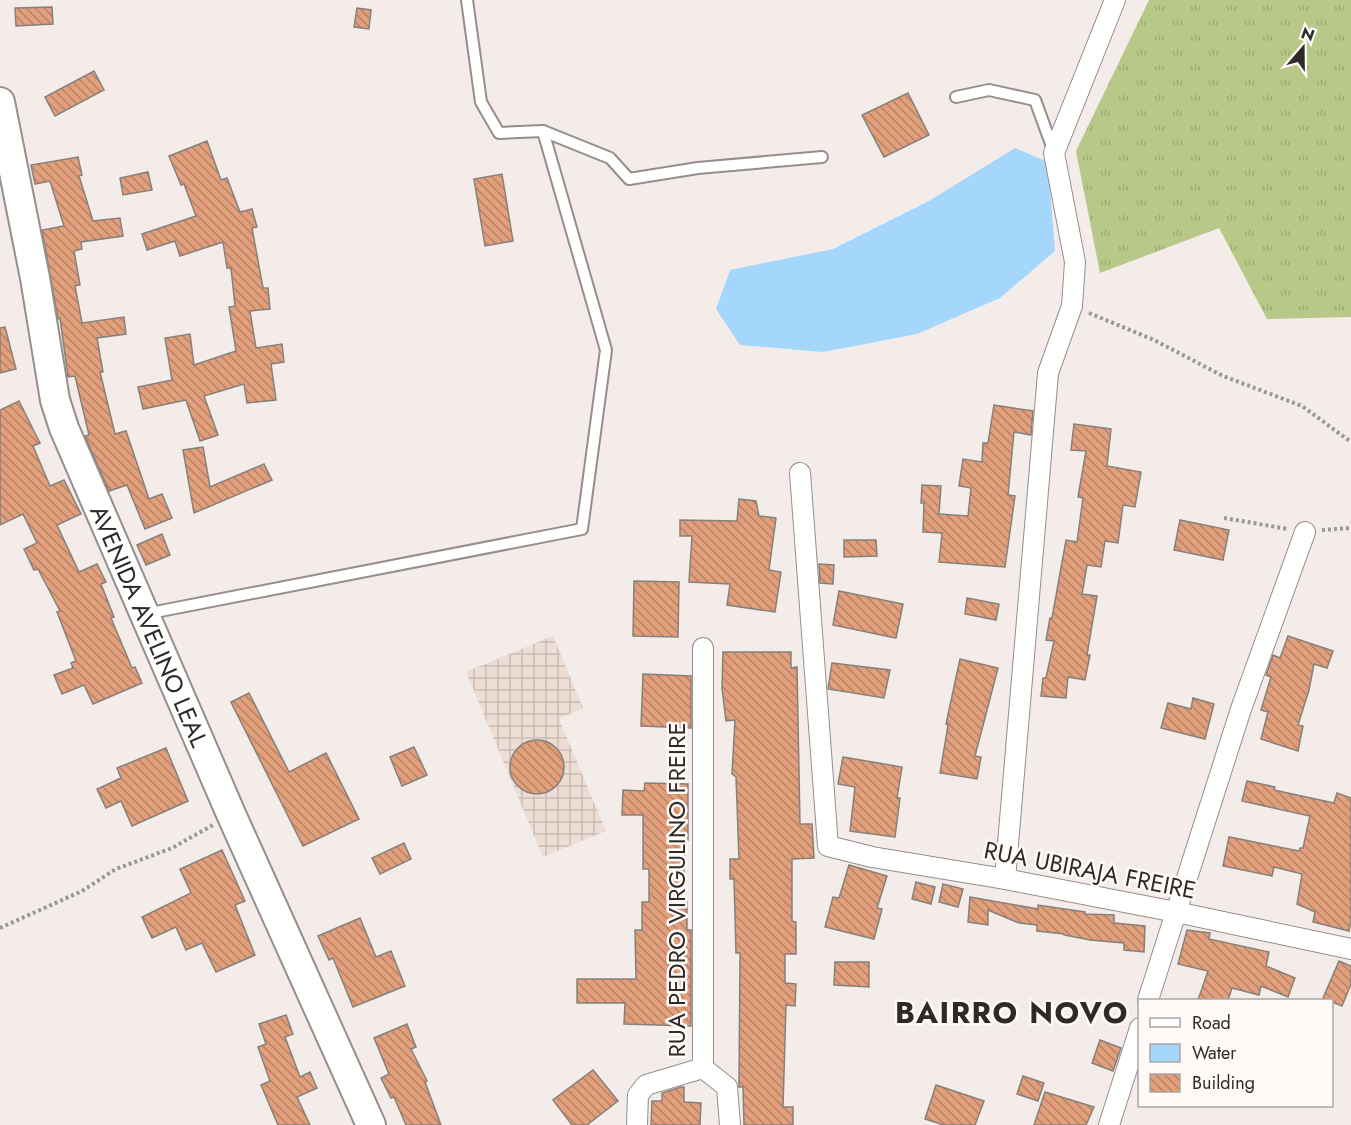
<svg xmlns="http://www.w3.org/2000/svg" width="1351" height="1125" viewBox="0 0 1351 1125" font-family="Jost,sans-serif">
<style>
.industrial{fill:url(#industrial-grid)}
.grass{fill:url(#grass-tufts)}
.water{fill:#a5d7fd}
.building{fill:url(#building-back-hatch);stroke:#86807c;stroke-width:1.5}
.lines{fill:none;stroke-linecap:round;stroke-linejoin:round}
.lane-casing{stroke:#958e8a;stroke-width:14}
.street-casing{stroke:#958e8a;stroke-width:22}
.secondary-casing{stroke:#958e8a;stroke-width:32}
.path{stroke:#9c9794;stroke-width:4;stroke-dasharray:3 3;stroke-linecap:butt}
.lane{stroke:#fff;stroke-width:10}
.street{stroke:#fff;stroke-width:20}
.secondary{stroke:#fff;stroke-width:28}
.labels{text-anchor:middle;dominant-baseline:central;stroke-width:5;stroke-linejoin:round;paint-order:stroke}
.street-label{font-size:24px;fill:#2d2b29;stroke:#fffaf7}
.district-label{font-size:30px;font-weight:bold;letter-spacing:1.5px;fill:#2d2b29;stroke:#fffaf7}
</style>
<defs>
<pattern id="industrial-grid" width="8" height="8" patternUnits="userSpaceOnUse" patternTransform="scale(1.5)"><rect width="8" height="8" fill="#ecddd5"/><path d="M0 4h8M4 0v8" fill="none" stroke="#cbbeb7"/></pattern>
<pattern id="grass-tufts" width="24" height="20" patternUnits="userSpaceOnUse" patternTransform="scale(1.5)"><rect width="24" height="20" fill="#b8c888"/><path d="M3 7l-1-3M5 7V3M7 7l1-3M15 17l-1-3M17 17v-4M19 17l1-3" fill="none" stroke="#9eac75"/></pattern>
<pattern id="building-back-hatch" width="6" height="6" patternUnits="userSpaceOnUse" patternTransform="scale(1.5)"><rect width="6" height="6" fill="#e29f7b"/><path d="M-1 5l2 2M0 0l6 6M5-1l2 2" fill="none" stroke="#b88265"/></pattern>
</defs>
<rect width="100%" height="100%" fill="#f4ece8"/>
<path class="industrial" d="M553,636l30,72 -24,11 47,112 -63,26 -77,-185z"/>
<path class="grass" d="M1149,0h202v317l-84,2 -48,-91 -119,45 -24,-122z"/>
<path class="water" d="M1015,148l33,14 7,89 -55,47 -83,36 -94,18 -83,-7 -24,-36 14,-39 103,-21 96,-48z"/>
<g class="building">
<path d="M52,7l1,17 -37,2 -1,-18z"/>
<path d="M357,8l14,2 -2,19 -15,-2z"/>
<path d="M94,71l10,19 -49,26 -10,-19z"/>
<path d="M908,93l21,42 -45,22 -22,-42z"/>
<path d="M207,141l14,39 6,-2 13,34 12,-3 5,18 -5,1 11,60h5l2,21 -20,2 6,37 26,-4 2,18 -13,2 5,36 -29,3 -3,-19 -40,12 14,39 -18,6 -14,-41 -43,9 -5,-22 34,-7 -7,-42 25,-4 4,31 42,-14 -7,-44 6,-1 -4,-38h-4l-4,-26 -43,14 -5,-15 -28,9 -5,-16 54,-18 -12,-32 -3,1 -12,-29z"/>
<path d="M78,157l4,18 -3,1 14,45 27,-3 3,18 -42,6 1,7 -8,2 6,34 -5,1 7,37 42,-6 2,17 -29,4 6,34h-3l15,62 11,-3 23,68 13,-5 10,24 -27,11 -18,-44 -18,6 -24,-55 4,-1 -14,-59 -7,1 -8,-59 -2,1 -16,-89 22,-4 -14,-45 -15,3 -4,-19z"/>
<path d="M148,172l4,18 -29,5 -3,-17z"/>
<path d="M502,174l11,67 -28,5 -11,-67z"/>
<path d="M5,327l11,42 -16,4v-45z"/>
<path d="M19,401l21,42 -7,3 17,40 14,-6 17,34 -24,11 22,47 18,-8 9,18 -5,2 13,33 -3,1 21,50 3,-1 7,16 -49,21 -9,-19 -22,9 -8,-19 19,-7 -2,-5 5,-2 -19,-49 3,-1 -22,-42 -4,1 -10,-21 13,-6 -14,-29 -23,11v-115z"/>
<path d="M994,405l39,6 -2,24 -17,-3 -6,63 7,1 -10,71 -66,-5 3,-29 -19,-1 1,-29h-3l1,-18 19,1 -2,28 29,2 3,-28 -12,-2 4,-27 19,3 1,-19h5z"/>
<path d="M1074,424l37,5 -4,37 34,6 -6,35 -12,-2 -5,38 -13,-2 -4,26 -14,-2 -5,29 15,2 -10,59h3l-5,25 -17,-3 -2,21 -25,-2 2,-18h3l8,-37 -8,-1 4,-22h2l14,-78 11,2 6,-44 -5,-1 8,-46 -15,-1z"/>
<path d="M203,447l7,40 54,-23 8,16 -78,33 -11,-63z"/>
<path d="M739,499l17,2 3,15 17,2 -7,52 12,2 -6,40 -48,-7 3,-21 -41,-2 3,-46h-12v-16l57,1z"/>
<path d="M1180,520l49,10 -6,30 -49,-10z"/>
<path d="M162,534l8,21 -24,10 -9,-20z"/>
<path d="M844,540h32l1,16 -33,1z"/>
<path d="M819,564l15,1 -1,19 -13,-1z"/>
<path d="M634,581l45,1 -1,55 -45,-1z"/>
<path d="M839,591l64,13 -7,34 -63,-13z"/>
<path d="M967,598l32,6 -3,16 -31,-6z"/>
<path d="M1288,636l45,15 -6,17 -13,-4 -5,26 -11,35 5,1 -5,25 -37,-12 7,-27 -7,-2 10,-33 -5,-2 7,-20 7,3z"/>
<path d="M723,652h68v16l6,-1 3,157h12l2,34 -22,1v62l4,1v32h-11v29l11,1 -1,22 -9,-1 -3,102h10v18h-49l-1,-38h-4l1,-134h-4l-2,-74h-4v-20h9l-3,-82 -4,-3 3,-54 -9,1 -4,-33z"/>
<path d="M960,659l38,9 -23,88 6,1 -4,22 -37,-6 8,-48 -2,-1z"/>
<path d="M832,663l58,7 -6,28 -56,-9z"/>
<path d="M643,674l48,2v52l-50,-2z"/>
<path d="M249,693l40,79 37,-19 33,66 -56,27 -72,-144z"/>
<path d="M1193,698l21,6 -9,35 -44,-11 7,-25 23,6z"/>
<circle cx="537" cy="767" r="27"/>
<path d="M414,747l13,28 -25,11 -12,-29z"/>
<path d="M166,748l22,53 -56,25 -11,-25 -15,7 -9,-19 24,-11 -4,-10z"/>
<path d="M843,757l59,10 -5,31h3l-5,39 -45,-6 5,-44 -17,-3z"/>
<path d="M1247,781l28,6 -1,3 60,13 3,-10 14,5v122l-2,11 -36,-9 2,-10 -18,-8 5,-30 -28,-7 -2,9 -49,-10 6,-29 70,14 1,-3h3l7,-32 -68,-15z"/>
<path d="M645,783l43,1v56h-3l-2,62h4v28h4v96l-67,-2 1,-21h-48v-24h59l-1,-49h7v-28h7v-33h-6v-54h-21l1,-25 21,1z"/>
<path d="M404,843l7,16 -31,15 -8,-16z"/>
<path d="M222,850l23,51 -10,4 20,50 -39,17 -14,-29 -16,7 -10,-23 -24,11 -10,-21 49,-24 -11,-24z"/>
<path d="M849,865l38,11 -10,32 5,1 -8,30 -49,-12 8,-30 6,1z"/>
<path d="M916,882l19,5 -4,17 -19,-5z"/>
<path d="M943,884l20,5 -5,18 -19,-5z"/>
<path d="M970,897l68,12v-4l47,7v2l29,1v8l31,3 -1,26 -20,-2v-7l-34,-3 -26,-5v-1l-27,-3v-6l-18,-2 -31,-13v15l-20,-3z"/>
<path d="M360,918l16,39 15,-6 14,35 -52,21 -20,-49 -4,2 -11,-24z"/>
<path d="M1187,930l23,3 -1,6 60,13 -3,14 29,12 -7,19 -27,-11 -2,9 -27,-7 -4,12h-30l10,-29 -30,-7z"/>
<path d="M1339,961l12,5v18l-9,22 -19,-8z"/>
<path d="M835,962h34v25l-35,-2z"/>
<path d="M286,1015l7,19 -8,3 15,40 10,-5 7,16 -20,9 13,28h-32l-17,-40 9,-4 -12,-34 8,-3 -7,-20z"/>
<path d="M407,1024l9,23 -5,2 16,32 -2,1 16,43h-35l-12,-28 -3,1 -10,-20 8,-4 -15,-36z"/>
<path d="M1100,1040l21,8 -8,23 -21,-8z"/>
<path d="M593,1070l25,31 -31,24h-15l-19,-25z"/>
<path d="M1023,1076l21,7 -6,18 -21,-7z"/>
<path d="M936,1085l48,16 -9,24h-31l-19,-6z"/>
<path d="M681,1087h3v15l17,1 -1,22h-49l1,-24h10v-8z"/>
<path d="M1045,1092l49,15 -8,18h-52z"/>
</g>
<g class="lines">
<defs>
<g id="lane">
<path d="M467,0l14,102 18,31 44,-2 67,27 19,21 69,-11 124,-11"/>
<path d="M956,97l33,-7 46,10 19,52"/>
<path d="M145,614l437,-85 24,-179 -63,-219"/>
</g>
<g id="street">
<path d="M800,473l28,373 44,11 133,22 171,33 175,37"/>
<path d="M1005,879l43,-506 24,-67 3,-44 -21,-109 61,-153"/>
<path d="M1148,1000l93,-291 64,-177"/>
<path d="M703,1068v-420"/>
<path d="M703,1068l24,19 3,38"/>
<path d="M637,1125l1,-30 8,-10 57,-17"/>
<path d="M1109,1125l31,-97"/>
</g>
<g id="secondary">
<path id="s1" d="M0,102l35,176 20,122 9,28 167,386 140,311"/>
</g>
</defs>
<use href="#lane" class="lane-casing"/>
<use href="#street" class="street-casing"/>
<use href="#secondary" class="secondary-casing"/>
<g class="path">
<path d="M1089,313l65,27 69,36 79,30 49,36"/>
<path d="M1224,518l64,11"/>
<path d="M1322,530l29,-2"/>
<path d="M0,928l82,-37 34,-22 56,-21 41,-23"/>
</g>
<use href="#lane" class="lane"/>
<use href="#street" class="street"/>
<use href="#secondary" class="secondary"/>
</g>
<g class="labels">
<g class="street-label">
<text stroke="none"><textPath href="#s1" startOffset="548">AVENIDA AVELINO LEAL</textPath></text>
<text transform="translate(1090 870) rotate(11)">RUA UBIRAJA FREIRE</text>
<text transform="translate(676 890) rotate(-90)">RUA PEDRO VIRGULINO FREIRE</text>
</g>
<g class="district-label">
<text x="1012" y="1012">BAIRRO NOVO</text>
</g>
</g>
<rect x="1138" y="999" width="195" height="108" fill="#fffaf7" stroke="#aba7a5" stroke-width="1.5"/>
<rect x="1150" y="1018" width="30" height="9" fill="#ffffff" stroke="#aba7a5" stroke-width="1.5"/>
<text x="1192" y="1029" font-size="18" fill="#2d2b29">Road</text>
<rect x="1150" y="1044" width="30" height="18" fill="#a5d7fd" stroke="#aba7a5" stroke-width="1.5"/>
<text x="1192" y="1059" font-size="18" fill="#2d2b29">Water</text>
<rect x="1150" y="1074" width="30" height="18" fill="url(#building-back-hatch)" stroke="#aba7a5" stroke-width="1.5"/>
<text x="1192" y="1089" font-size="18" fill="#2d2b29">Building</text>
<g transform="translate(1303 48) rotate(20)" stroke="#fffaf7" stroke-width="4.5" paint-order="stroke">
<path d="M0-4.5L10 22L0 15L-10 22Z" fill="#2d2b29"/>
<text y="-9" font-size="16" font-weight="bold" text-anchor="middle" fill="#2d2b29">N</text>
</g>
</svg>
